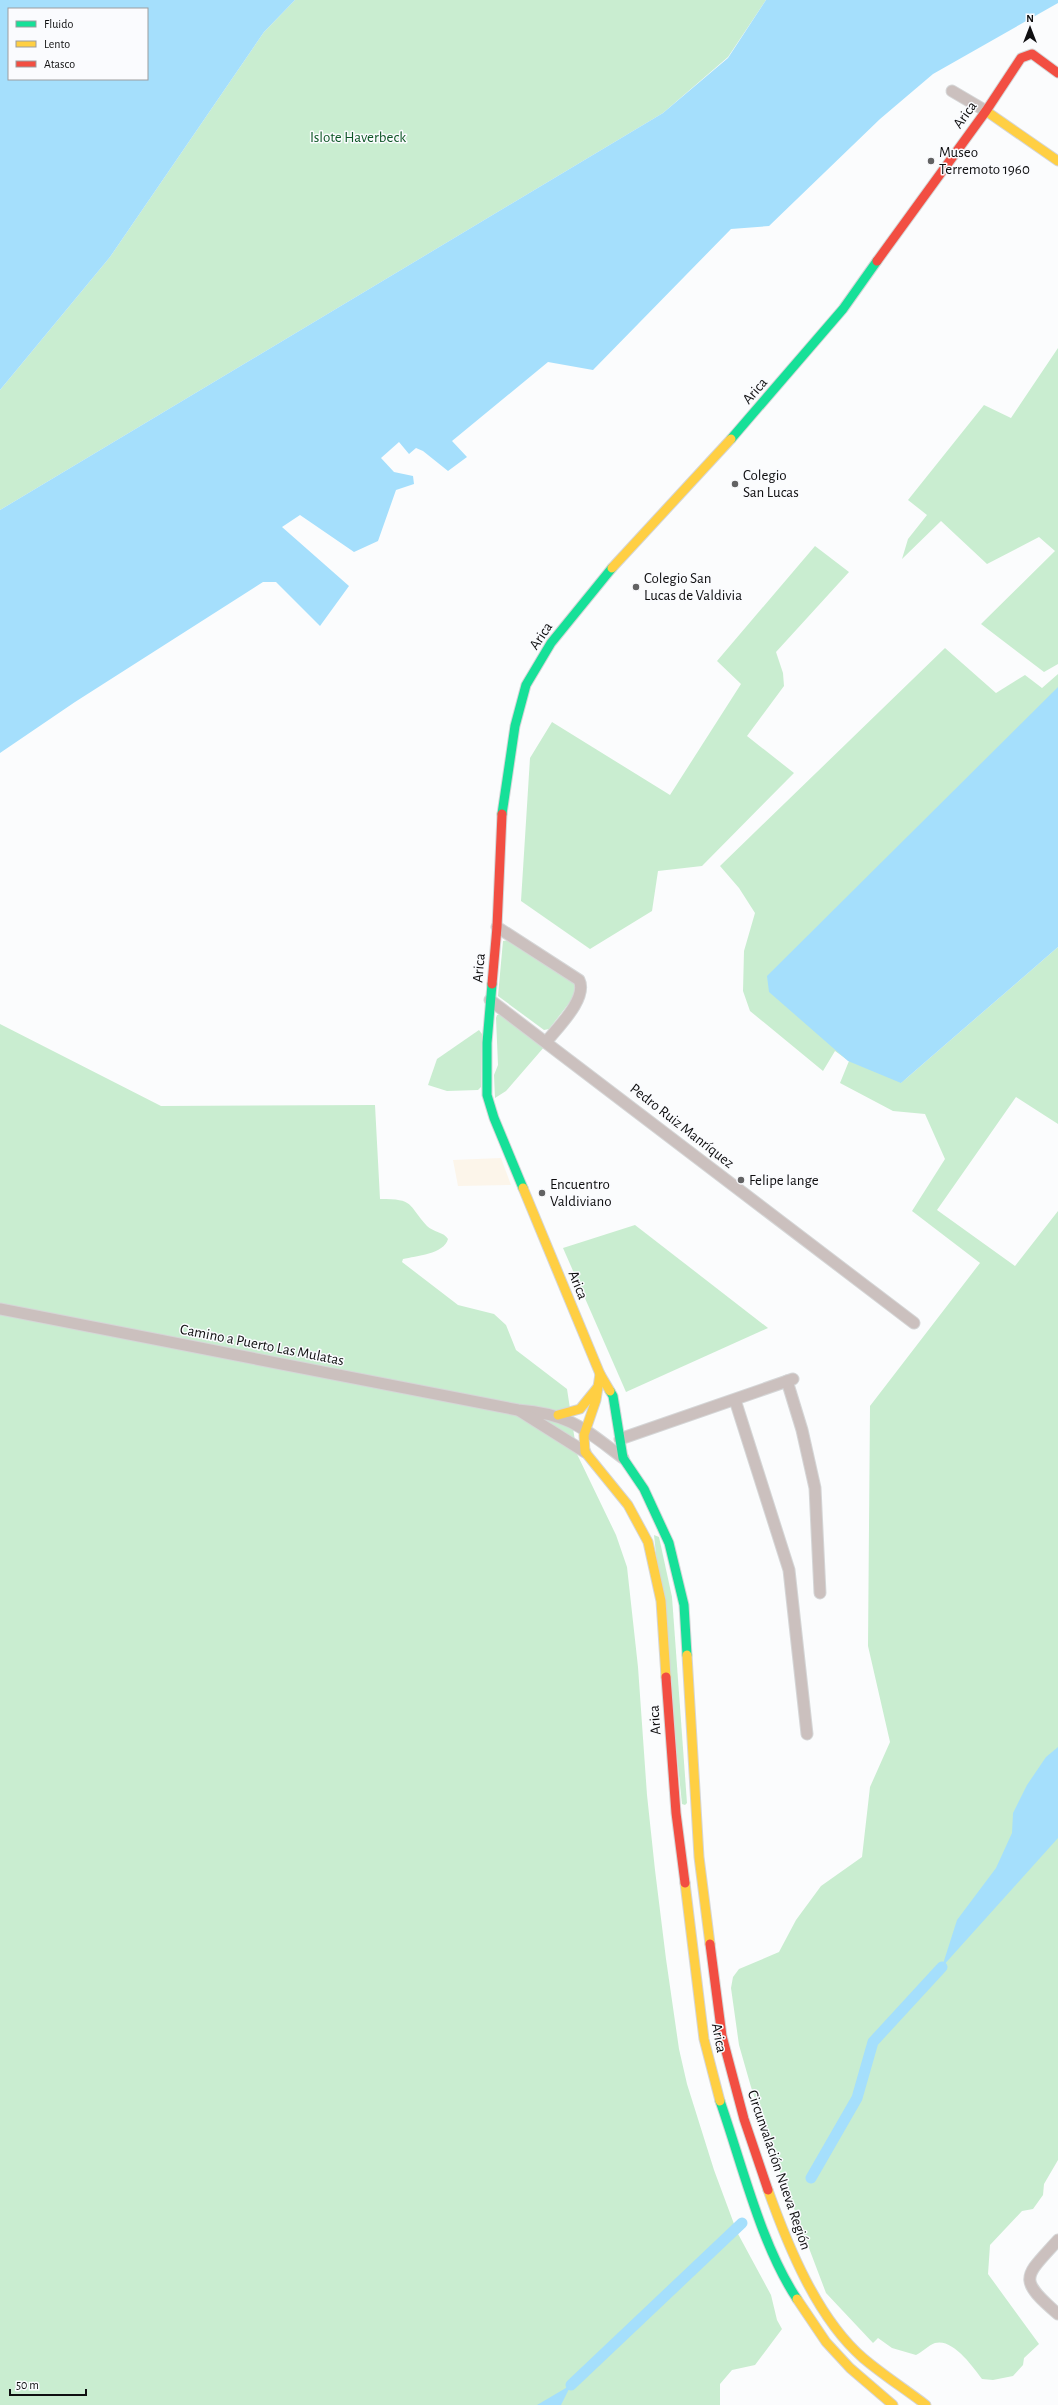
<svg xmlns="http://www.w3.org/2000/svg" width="1058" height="2405" viewBox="0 0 1058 2405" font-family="'Alegreya Sans',sans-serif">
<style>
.education{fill:#fcf5ea}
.green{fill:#c9edd0}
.water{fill:#a5dffc;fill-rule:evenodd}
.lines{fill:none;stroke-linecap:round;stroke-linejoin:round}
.canal{stroke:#a5dffc;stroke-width:11}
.street-casing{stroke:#d5d6d7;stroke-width:13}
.fast-casing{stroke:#d5d6d7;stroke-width:11}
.slow-casing{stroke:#d5d6d7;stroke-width:11}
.jam-casing{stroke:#d5d6d7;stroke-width:11}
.street{stroke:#cbc0be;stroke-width:11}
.fast{stroke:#16e098;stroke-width:9}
.slow{stroke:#ffcf43;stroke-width:9}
.jam{stroke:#f24e42;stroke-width:9}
.poi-dot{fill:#626263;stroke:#fafbfe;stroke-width:1.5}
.labels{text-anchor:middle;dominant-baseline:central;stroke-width:3;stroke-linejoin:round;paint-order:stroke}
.street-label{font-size:15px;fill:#0f0f10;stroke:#fafbfe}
.park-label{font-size:15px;fill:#0e5626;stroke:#fafbfe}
.poi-label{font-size:15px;fill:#0f0f10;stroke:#fafbfe;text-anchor:start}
</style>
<rect width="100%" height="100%" fill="#fbfcfd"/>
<path class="education" d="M501,1158l10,27 -53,1 -5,-26z"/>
<g class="green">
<path d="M295,0h471l-38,57 -65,56 -663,397v-120l110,-133 154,-225z"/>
<path d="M1058,348v316l-14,8 -63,-48 74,-73 -16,-14 -52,27 -46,-43 -39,38 6,-20 19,-24 -19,-15 76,-95 27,13z"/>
<path d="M815,546l34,26 -73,80 7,21 1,13 -37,50 47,37 -92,93 -44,5 -6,40 -62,38 -69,-48 9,-143 22,-36 118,73 71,-111 -24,-23z"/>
<path d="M945,648l51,45 29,-18 17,13 16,-14v255l-157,154 157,-136v177l-42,-27 -79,113 78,56 43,-55v949l-14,24 -1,11 -10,14 -11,2 -32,34 -2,29 51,70 -15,14 -1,7 -10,11 -20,4 -11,-1c-9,-12 -29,-41 -47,-36 -6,2 -13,9 -19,12l-24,-7 -14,-10 -5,5 -47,-50 -47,-124 -28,-82 -12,-42 -8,-57 2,-11 6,-8 40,-17 17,-32 25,-34 41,-29 8,-70 20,-45 -22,-96 2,-240 110,-143 -68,-52 33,-52 -20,-45 -32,-3 -53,-28 9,-22 -14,-10 -12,20 -73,-60 -7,-20 1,-40 11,-38 -16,-25 -19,-22z"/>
<path d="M509,940l67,43 1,10 -28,36 -5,1 -46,-34 5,-55z"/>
<path d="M504,1014l41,32 -39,45 -11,7 -1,-23 4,-10 -2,-47 1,-3z"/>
<path d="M0,1024l161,82 214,-1 5,94c35,0 27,5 47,27 6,6 17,6 21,13 -4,15 -32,17 -45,20l-1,3 56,43 36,9 12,11 10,25 51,39 10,65 39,81 11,32 11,100 9,128 8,75 11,89 13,90 8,35 27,86 23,62 34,63 6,25 5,9 -27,36 -23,5 -12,14v21h-720z"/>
<path d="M479,1030l3,4 -1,53 -3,3 -31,1 -19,-6 9,-26z"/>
<path d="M635,1225l133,103 -142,64 -63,-144z"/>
<path d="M654,1535l5,2 13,60 15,206 -2,2 -3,-1z"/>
</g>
<g class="water">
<path d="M0,0h295l-31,32 -154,225 -110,133zM9,9h138v70h-138z"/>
<path d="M766,0h292v3l-125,71 -53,45 -111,107 -38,3 -138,141 -45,-8 -96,79 15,16 -19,14 -25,-20 -7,-3 -7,6 -10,-12 -18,16 13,14 19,4 1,8 -18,6 -18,51 -24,11 -54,-37 -18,12 67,59 -29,40 -44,-44h-13l-188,120 -75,51v-243l663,-397 65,-55z"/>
<path d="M1058,687v260l-157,136 -53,-22 -79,-69 -2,-16z"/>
<path d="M1058,1747v91l-116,129 15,-47 39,-52 16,-35 1,-20 14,-28 19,-28z"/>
<path d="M571,2385l-10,20h-24z"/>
</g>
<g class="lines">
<g class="canal">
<path d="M811,2178l46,-80 16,-56 69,-75"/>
<path d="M571,2385l171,-162"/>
</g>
<defs>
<g id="street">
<path d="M952,91l34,20"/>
<path d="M497,927l82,53c9,18 -21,47 -32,61"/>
<path d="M490,1000l424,323"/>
<path d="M0,1309l518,101c52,4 65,18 105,48"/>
<path d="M787,1381l15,49 13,58 5,105"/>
<path d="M735,1400l54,170 18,164"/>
<path d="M520,1411l65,41"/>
<path d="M620,1439l173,-60"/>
<path d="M1058,2240c-33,37 -42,38 0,74"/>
</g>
<g id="fast">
<path d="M731,439l112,-130 34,-48"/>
<path d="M502,814l13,-88 11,-41 25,-42 61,-75"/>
<path d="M492,984l-5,59v52l7,23 29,70"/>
<path d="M610,1391l3,5 10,62 21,31 25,54 15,62 3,50"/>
<path d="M720,2101c22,63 41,144 77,198"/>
</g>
<g id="slow">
<path d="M986,111l72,50"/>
<path d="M612,568l119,-129"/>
<path d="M523,1188l77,186 10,17"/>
<path d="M600,1374l-4,26 -12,35 1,17 43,53 20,37 13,59 5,76"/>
<path d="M558,1415l22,-6 17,-21"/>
<path d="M687,1655l12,202 11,87"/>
<path d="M685,1883l19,156 16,62"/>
<path d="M768,2190c20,56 49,128 95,168 20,17 42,31 63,47"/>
<path d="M797,2299l29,43 24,26 43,37"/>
</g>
<g id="jam">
<path d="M877,261l109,-150 35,-53 11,-4 26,19"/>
<path d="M492,984l5,-57 5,-113"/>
<path d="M666,1677l10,136 9,70"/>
<path d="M710,1944l12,92 22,83 24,71"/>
</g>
</defs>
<use href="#street" class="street-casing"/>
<use href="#fast" class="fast-casing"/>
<use href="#slow" class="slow-casing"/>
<use href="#jam" class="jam-casing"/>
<use href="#street" class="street"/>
<use href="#fast" class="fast"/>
<use href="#slow" class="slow"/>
<use href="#jam" class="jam"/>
</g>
<g class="poi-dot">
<circle cx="931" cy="161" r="4"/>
<circle cx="735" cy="484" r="4"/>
<circle cx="636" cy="587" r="4"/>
<circle cx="741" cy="1180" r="4"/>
<circle cx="542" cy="1193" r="4"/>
</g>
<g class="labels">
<g class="street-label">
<text transform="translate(965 115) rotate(-54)">Arica</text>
<text transform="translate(755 391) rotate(-49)">Arica</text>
<text transform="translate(541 636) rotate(-56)">Arica</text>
<text transform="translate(479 968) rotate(-85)">Arica</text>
<text transform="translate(682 1126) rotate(38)">Pedro Ruiz Manríquez</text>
<text transform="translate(578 1285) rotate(68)">Arica</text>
<text transform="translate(262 1345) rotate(11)">Camino a Puerto Las Mulatas</text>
<text transform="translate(655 1720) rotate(-94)">Arica</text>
<text transform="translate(719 2038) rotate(79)">Arica</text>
<text transform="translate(779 2170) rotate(71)">Circunvalación Nueva Región</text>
</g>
<g class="park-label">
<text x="358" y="137">Islote Haverbeck</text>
</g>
<g class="poi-label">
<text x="939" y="152">Museo<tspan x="939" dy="17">Terremoto 1960</tspan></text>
<text x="743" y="475">Colegio<tspan x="743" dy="17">San Lucas</tspan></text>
<text x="644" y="578">Colegio San<tspan x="644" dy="17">Lucas de Valdivia</tspan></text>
<text x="749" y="1180">Felipe lange</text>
<text x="550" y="1184">Encuentro<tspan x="550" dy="17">Valdiviano</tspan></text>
</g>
</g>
<rect x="8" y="8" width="140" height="72" fill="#fafbfe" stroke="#9c9d9f"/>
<rect x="16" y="21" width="20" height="6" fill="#16e098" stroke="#9c9d9f"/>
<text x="44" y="28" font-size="12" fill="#0f0f10">Fluido</text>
<rect x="16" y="41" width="20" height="6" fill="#ffcf43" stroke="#9c9d9f"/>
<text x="44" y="48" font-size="12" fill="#0f0f10">Lento</text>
<rect x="16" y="61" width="20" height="6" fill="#f24e42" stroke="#9c9d9f"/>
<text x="44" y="68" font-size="12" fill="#0f0f10">Atasco</text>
<g transform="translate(1030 28)" stroke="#fafbfe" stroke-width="3" paint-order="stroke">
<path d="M0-3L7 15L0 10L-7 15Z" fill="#0f0f10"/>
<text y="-6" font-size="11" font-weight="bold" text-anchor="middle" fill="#0f0f10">N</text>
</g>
<path d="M10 2389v6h76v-6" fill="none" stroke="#0f0f10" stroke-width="2"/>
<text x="16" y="2389" font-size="12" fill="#0f0f10" stroke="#fafbfe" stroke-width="3" paint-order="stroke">50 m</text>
</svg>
